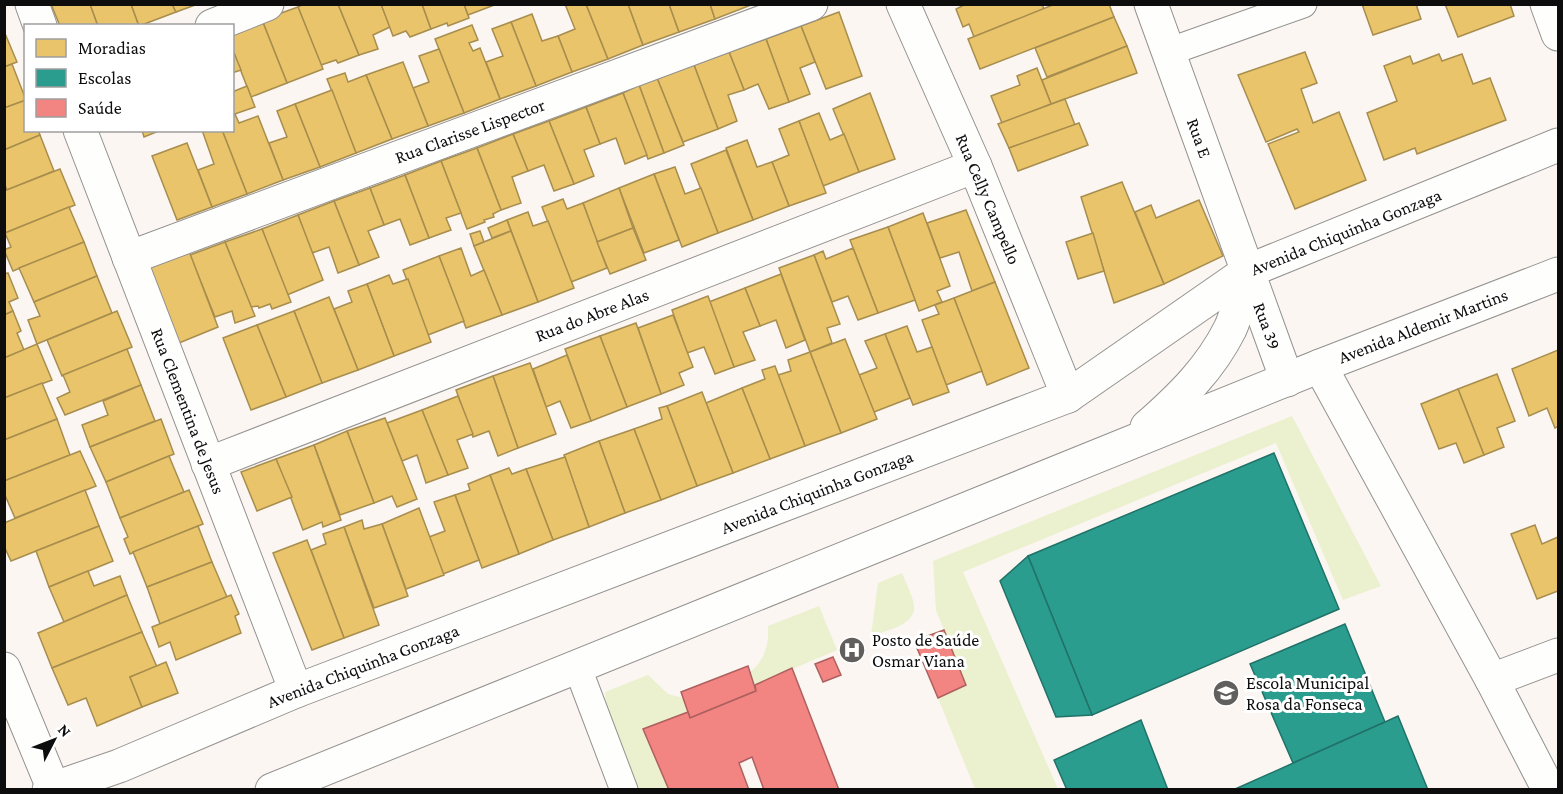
<svg xmlns="http://www.w3.org/2000/svg" width="1563" height="794" viewBox="0 0 1563 794" font-family="'Crimson Pro',serif">
<style>
.green{fill:#ebf0cf}
.homes{fill:#e9c46a;stroke:#a78d4e;stroke-width:1.5}
.schools{fill:#2a9d8f;stroke:#217268;stroke-width:1.5}
.health{fill:#f28482;stroke:#ad605f;stroke-width:1.5}
.lines{fill:none;stroke-linecap:round;stroke-linejoin:round}
.service-casing{stroke:#949290;stroke-width:29}
.minor-casing{stroke:#949290;stroke-width:35}
.service{stroke:#fefefd;stroke-width:27}
.minor{stroke:#fefefd;stroke-width:33}
.labels{text-anchor:middle;dominant-baseline:central;stroke-width:6;stroke-linejoin:round;paint-order:stroke}
.street-label{font-size:18px;fill:#0d0d0d;stroke:#fff}
.poi-label{font-size:18px;fill:#0d0d0d;stroke:#fff;text-anchor:start}
</style>
<rect width="100%" height="100%" fill="#fbf6f1"/>
<g class="green">
<path d="M1292,416l89,170 -38,14 -67,-157 -313,129 95,217h-83l-37,-91 28,-13 -30,-75 -3,-49z"/>
<path d="M902,573c4,10 10,21 12,32 3,20 -29,26 -43,31l7,-53z"/>
<path d="M819,606l18,44 -82,35 -5,-13c15,-12 19,-27 18,-46z"/>
<path d="M648,675l20,19 15,4 5,14 -44,17 25,60h-33l-28,-66 -3,-31z"/>
</g>
<g class="homes">
<path d="M51,4h39l8,22h-38z"/>
<path d="M90,4h41l8,22h-41z"/>
<path d="M131,4h41l4,8 -37,14z"/>
<path d="M172,4h26l-22,8z"/>
<path d="M304,4h34l21,51 -21,8 -2,-3 -15,5 -23,-58z"/>
<path d="M338,4h43l9,23 -17,8 5,14 -19,6z"/>
<path d="M381,4h41l9,25 -21,8 -4,-6 -13,5z"/>
<path d="M422,4h42l5,14 -21,8 -1,-3 -16,6z"/>
<path d="M464,4h33l-29,11z"/>
<path d="M565,4h21l22,55 -36,13 -14,-36 17,-7z"/>
<path d="M586,4h42l15,41 -35,14z"/>
<path d="M628,4h41l10,28 -36,13z"/>
<path d="M669,4h41l5,15 -36,13z"/>
<path d="M710,4h41v1l-36,14z"/>
<path d="M966,4h76l2,5 -70,28 -5,-13 -6,3 -7,-18z"/>
<path d="M1055,4h54l5,13 -134,52 -12,-30z"/>
<path d="M1362,4h54l5,15 -48,16z"/>
<path d="M1445,4h65l4,12 -56,21z"/>
<path d="M298,7l25,62 -36,14 -25,-63z"/>
<path d="M839,12l23,64 -36,13 -25,-63z"/>
<path d="M532,14l10,27 16,-5 14,36 -36,14 -25,-64z"/>
<path d="M1114,17l13,29 -80,31 -12,-29z"/>
<path d="M262,20l25,63 -36,14 -19,-49v-17z"/>
<path d="M511,22l25,64 -36,13 -14,-37 17,-6 -11,-27z"/>
<path d="M472,25l6,15 -9,3 4,8 7,-3 20,51 -36,14 -29,-74z"/>
<path d="M801,26l14,36 -15,6 10,26 -21,8 -23,-63z"/>
<path d="M4,31l13,31 -13,5z"/>
<path d="M766,39l23,63 -20,7 -11,-25 -14,6 -15,-38z"/>
<path d="M1127,46l10,27 -86,31 -9,-24z"/>
<path d="M232,48l9,22 -9,3z"/>
<path d="M439,49l25,64 -36,13 -15,-38 16,-6 -10,-26z"/>
<path d="M729,52l15,38 -16,5 9,26 -19,8 -24,-64z"/>
<path d="M1305,52l12,31 -16,6 12,34 26,-11 27,68 -71,29 -27,-65 31,-12 -2,-3 -31,13 -28,-67z"/>
<path d="M1439,54l3,7 20,-7 11,30 17,-6 16,42 -89,34 -2,-6 -31,12 -17,-47 30,-12 -13,-35 26,-10 3,8z"/>
<path d="M403,62l25,64 -36,13 -26,-64z"/>
<path d="M12,64l14,36 -22,8v-41z"/>
<path d="M694,65l24,64 -35,13 -26,-64z"/>
<path d="M1037,68l14,36 -49,19 -11,-27 29,-11 -3,-9z"/>
<path d="M345,73l3,9 18,-7 26,64 -36,14 -29,-74z"/>
<path d="M657,78l27,67 -20,8 -25,-68z"/>
<path d="M639,85l25,68 -16,6 -25,-66z"/>
<path d="M247,86l8,21 -23,8v-23z"/>
<path d="M332,90l24,63 -36,14 -25,-63z"/>
<path d="M623,93l24,62 -22,9 -9,-26 -16,6 -14,-37z"/>
<path d="M870,93l25,66 -36,13 -26,-63z"/>
<path d="M1065,99l10,26 -66,23 -11,-24z"/>
<path d="M26,100v30h12l2,5 -36,15v-42z"/>
<path d="M295,104l25,63 -37,13 -14,-37 18,-6 -10,-26z"/>
<path d="M586,107l14,37 -16,6 10,26 -20,8 -25,-63z"/>
<path d="M819,113l11,27 14,-6 15,38 -36,14 -24,-65z"/>
<path d="M235,114l4,9 19,-7 25,64 -36,14 -25,-64h10v-15z"/>
<path d="M549,121l25,63 -20,7 -10,-26 -16,6 -15,-37z"/>
<path d="M799,121l27,72 -37,13 -17,-44 17,-7 -10,-26z"/>
<path d="M1079,123l9,22 -70,26 -9,-23z"/>
<path d="M142,130h19l-17,7z"/>
<path d="M202,130h20l25,64 -35,13 -14,-37 16,-6z"/>
<path d="M513,134l15,37 -16,6 9,26 -20,7 -24,-62z"/>
<path d="M40,135l14,36 -47,19 -3,-7v-33z"/>
<path d="M747,140l10,27 15,-5 17,44 -36,14 -27,-72z"/>
<path d="M187,143l25,64 -35,13 -25,-64z"/>
<path d="M477,148l24,62 -8,4 1,3 -10,3 1,2 -18,7 -26,-68z"/>
<path d="M726,150l27,70 -35,13 -27,-69z"/>
<path d="M441,161l20,52 -15,5 5,12 -22,8 -24,-63z"/>
<path d="M675,167l10,27 16,-6 17,45 -36,14 -28,-73z"/>
<path d="M60,169l15,36 -70,28 -1,-42z"/>
<path d="M654,174l25,66 -35,13 -25,-65z"/>
<path d="M405,175l24,63 -19,7 -10,-26 -16,6 -14,-37z"/>
<path d="M1122,182l42,102 -50,19 -33,-106z"/>
<path d="M370,188l14,37 -16,6 11,26 -20,8 -25,-64z"/>
<path d="M619,188l14,40 -36,14 -14,-39z"/>
<path d="M563,199l4,10 16,-6 24,65 -36,14 -29,-75z"/>
<path d="M1199,200l24,56 -59,28 -29,-72 16,-7 5,13z"/>
<path d="M334,201l25,64 -21,8 -9,-26 -17,6 -14,-38z"/>
<path d="M69,207l15,35 -71,29 -9,-21 7,-3 -6,-14z"/>
<path d="M966,210l29,72 -23,9 -13,-39 -19,6 -13,-35z"/>
<path d="M528,212l5,14 15,-5 26,67 -36,14 -31,-82z"/>
<path d="M923,213l27,73 -13,5 5,11 -23,9 -31,-84z"/>
<path d="M298,215l25,65 -36,15 -25,-66z"/>
<path d="M507,220l4,11 -19,7 -4,-10z"/>
<path d="M888,227l27,73 -37,13 -28,-73z"/>
<path d="M633,228l13,32 -36,14 -13,-32z"/>
<path d="M262,229l29,73 -19,7 -2,-5 -11,4 -1,-2 -7,1 -26,-65z"/>
<path d="M480,231l4,11 -10,4 -4,-12z"/>
<path d="M511,231l27,71 -36,13 -28,-69z"/>
<path d="M1093,233l11,38 -26,8 -12,-37z"/>
<path d="M84,242l13,34 -63,26 -15,-34z"/>
<path d="M225,242l30,74 -20,7 -3,-12 -17,6 -25,-62z"/>
<path d="M461,248l10,28 13,-6 18,45 -36,13 -27,-72z"/>
<path d="M853,248l25,65 -20,7 -10,-24 -16,6 -18,-47 9,-4 3,8z"/>
<path d="M189,251l29,76 -39,16 -30,-76z"/>
<path d="M814,255l26,69 -13,4 5,15 -22,9 -31,-84z"/>
<path d="M439,256l25,65 -36,14 -25,-65z"/>
<path d="M8,273l10,25 -9,4 4,9 -9,4v-41z"/>
<path d="M781,274l24,66 -19,8 -10,-28 -16,6 -15,-38z"/>
<path d="M389,275l4,9 15,-5 23,63 -37,14 -27,-72z"/>
<path d="M97,276l15,37 -75,31 -9,-24 12,-4 -6,-14z"/>
<path d="M995,282l34,86 -42,17 -33,-87z"/>
<path d="M367,284l27,72 -36,14 -24,-61 18,-7 -4,-11z"/>
<path d="M745,288l15,38 -17,6 12,28 -21,7 -25,-65z"/>
<path d="M708,296l26,71 -19,7 -11,-27 -17,6 -15,-43z"/>
<path d="M329,297l29,73 -36,13 -28,-72z"/>
<path d="M954,298l28,73 -36,14 -24,-65 17,-6 -4,-9z"/>
<path d="M13,311l8,20 -4,2 7,17 -20,8v-43z"/>
<path d="M117,311l15,36 -70,29 -15,-36z"/>
<path d="M294,311l28,72 -36,14 -29,-72z"/>
<path d="M673,315l20,52 -14,6 5,12 -23,9 -23,-66z"/>
<path d="M636,323l25,71 -34,13 -27,-71z"/>
<path d="M257,325l29,72 -35,13 -28,-72z"/>
<path d="M907,326l10,26 15,-5 17,45 -36,13 -28,-71z"/>
<path d="M885,334l25,64 -36,14 -15,-37 18,-7 -12,-27z"/>
<path d="M600,336l27,71 -36,14 -26,-72z"/>
<path d="M845,339l32,80 -36,14 -31,-81z"/>
<path d="M37,344l15,36 -48,18v-40z"/>
<path d="M127,349l14,36 -76,30 -8,-17 13,-6 -7,-17z"/>
<path d="M1558,350v76l-3,2 -8,-20 -18,8 -17,-47z"/>
<path d="M810,352l31,81 -36,13 -27,-71 13,-4 -3,-11z"/>
<path d="M567,355l24,66 -20,7 -11,-27 -14,6 -13,-38z"/>
<path d="M530,363l26,71 -38,14 -25,-72z"/>
<path d="M775,366l30,80 -35,13 -28,-71 23,-9 -3,-9z"/>
<path d="M1497,374l18,47 -18,7 7,19 -20,8 -26,-66z"/>
<path d="M493,376l25,72 -20,8 -9,-25 -16,6 -17,-47z"/>
<path d="M42,383l15,36 -53,21v-42z"/>
<path d="M141,385l14,36 -65,26 -8,-22 26,-10 -5,-14z"/>
<path d="M742,388l28,71 -37,14 -27,-70z"/>
<path d="M1458,389l26,66 -20,8 -8,-20 -17,6 -18,-45z"/>
<path d="M702,392l31,81 -36,13 -30,-80z"/>
<path d="M458,396l15,38 -16,6 11,28 -20,7 -26,-65z"/>
<path d="M667,406l30,80 -36,14 -27,-71 28,-10 -3,-11z"/>
<path d="M422,410l26,65 -22,8 -9,-28 -15,6 -15,-38z"/>
<path d="M385,418l32,81 -20,8 -5,-11 -18,7 -27,-72z"/>
<path d="M57,419l13,36 -66,26v-41z"/>
<path d="M161,419l13,35 -68,28 -16,-35z"/>
<path d="M634,429l27,71 -36,13 -26,-72z"/>
<path d="M347,431l27,72 -34,12 -26,-70z"/>
<path d="M599,441l26,72 -36,14 -25,-72z"/>
<path d="M314,445l27,75 -18,7 -1,-5 -19,8 -27,-71z"/>
<path d="M80,451l16,35 -81,32 -11,-25v-12z"/>
<path d="M169,456l15,36 -64,26 -14,-36z"/>
<path d="M565,457l24,70 -36,13 -27,-71z"/>
<path d="M276,459l16,38 -35,14 -16,-39z"/>
<path d="M509,468l3,6 14,-5 27,71 -34,14 -29,-79z"/>
<path d="M490,475l29,79 -37,14 -27,-73 15,-5 -2,-6z"/>
<path d="M85,490l14,36 -88,35 -7,-15v-23z"/>
<path d="M189,490l14,34 -73,30 -6,-15 4,-2 -8,-19z"/>
<path d="M455,495l24,65 -36,14 -14,-37 16,-6 -11,-29z"/>
<path d="M419,508l25,67 -38,14 -24,-65z"/>
<path d="M362,520l2,9 18,-5 26,72 -34,12 -30,-81z"/>
<path d="M1535,525l7,19 16,-7v54l-21,8 -26,-65z"/>
<path d="M99,526l14,35 -64,26 -13,-36z"/>
<path d="M198,526l14,36 -65,25 -14,-35z"/>
<path d="M344,527l35,98 -35,13 -33,-88 15,-6 -3,-10z"/>
<path d="M307,540l37,98 -32,12 -39,-97z"/>
<path d="M212,562l15,35 -67,27 -13,-37z"/>
<path d="M88,571l6,15 26,-10 7,19 -63,27 -15,-35z"/>
<path d="M127,595l15,37 -90,36 -14,-35z"/>
<path d="M231,595l8,19 -4,2 6,17 -65,27 -6,-18 -11,5 -7,-20z"/>
<path d="M142,632l15,35 -27,10 12,30 -45,19 -11,-28 -18,7 -16,-37z"/>
<path d="M166,662l12,31 -36,14 -12,-30z"/>
</g>
<g class="schools">
<path d="M1274,453l65,156 -247,106 -64,-159z"/>
<path d="M1028,556l64,159 -36,2 -56,-136z"/>
<path d="M1345,624l40,98 -92,41 -43,-99z"/>
<path d="M1398,716l30,74h-195l152,-68z"/>
<path d="M1141,720l27,70h-101l-13,-30z"/>
</g>
<g class="health">
<path d="M944,630l22,55 -28,13 -24,-57z"/>
<path d="M833,657l8,18 -18,7 -8,-18z"/>
<path d="M748,666l8,25 -66,27 -9,-26z"/>
<path d="M792,668l47,122h-75l-12,-33 -13,6 10,27h-80l-26,-61 45,-17 2,6 66,-27 -1,-6z"/>
</g>
<g class="lines">
<defs>
<g id="service">
<path d="M1168,52l135,-48"/>
<path d="M577,666l47,124"/>
</g>
<g id="minor">
<path d="M32,4l8,22"/>
<path d="M903,4l72,162 93,230"/>
<path d="M1151,4l136,376"/>
<path d="M1547,4l11,30"/>
<path d="M212,26l55,-22"/>
<path d="M80,130l216,561"/>
<path d="M129,258l682,-254"/>
<path d="M1320,366l172,314 57,110"/>
<path d="M1147,427c33,-29 63,-58 83,-98 8,-17 12,-39 18,-58"/>
<path d="M208,464l767,-298"/>
<path d="M4,669l50,121"/>
<path d="M1492,680l66,-25"/>
<path d="M49,790l70,-24 177,-75 772,-295 180,-125 310,-126"/>
<path d="M272,790l1048,-424 238,-92"/>
</g>
</defs>
<use href="#service" class="service-casing"/>
<use href="#minor" class="minor-casing"/>
<use href="#service" class="service"/>
<use href="#minor" class="minor"/>
</g>
<defs>
<symbol id="hospital-disc" viewBox="-11 -11 22 22"><circle r="9.5" fill="#605f5d" stroke="#fff"/><path d="M-5-5h3v3.5h4V-5h3V5h-3V1.5h-4V5h-3Z" fill="#fff"/></symbol>
<symbol id="school-disc" viewBox="-11 -11 22 22"><circle r="9.5" fill="#605f5d" stroke="#fff"/><path d="M0-5L7-2L0 1L-7-2ZM-4 1L0 2.5L4 1V4Q0 6-4 4Z" fill="#fff"/></symbol>
</defs>
<g fill-rule="evenodd">
<use href="#hospital-disc" x="837" y="635" width="30" height="30"/>
<use href="#school-disc" x="1211" y="678" width="30" height="30"/>
</g>
<g class="labels">
<g class="street-label">
<text transform="translate(470 131) rotate(-20)">Rua Clarisse Lispector</text>
<text transform="translate(1199 138) rotate(70)">Rua E</text>
<text transform="translate(988 199) rotate(67)">Rua Celly Campello</text>
<text transform="translate(1346 232) rotate(-22)">Avenida Chiquinha Gonzaga</text>
<text transform="translate(592 315) rotate(-21)">Rua do Abre Alas</text>
<text transform="translate(1267 326) rotate(70)">Rua 39</text>
<text transform="translate(1423 326) rotate(-21)">Avenida Aldemir Martins</text>
<text transform="translate(188 411) rotate(69)">Rua Clementina de Jesus</text>
<text transform="translate(817 492) rotate(-21)">Avenida Chiquinha Gonzaga</text>
<text transform="translate(363 666) rotate(-21)">Avenida Chiquinha Gonzaga</text>
</g>
<g class="poi-label">
<text x="872" y="640">Posto de Saúde<tspan x="872" dy="21">Osmar Viana</tspan></text>
<text x="1246" y="683">Escola Municipal<tspan x="1246" dy="21">Rosa da Fonseca</tspan></text>
</g>
</g>
<rect width="1563" height="794" fill="none" stroke="#0d0d0d" stroke-width="12"/>
<rect x="24" y="24" width="210" height="108" fill="#ffffff" stroke="#9e9e9e" stroke-width="1.5"/>
<rect x="36" y="39" width="30" height="18" fill="#e9c46a" stroke="#9e9e9e" stroke-width="1.5"/>
<text x="78" y="54" font-size="18" fill="#0d0d0d">Moradias</text>
<rect x="36" y="69" width="30" height="18" fill="#2a9d8f" stroke="#9e9e9e" stroke-width="1.5"/>
<text x="78" y="84" font-size="18" fill="#0d0d0d">Escolas</text>
<rect x="36" y="99" width="30" height="18" fill="#f28482" stroke="#9e9e9e" stroke-width="1.5"/>
<text x="78" y="114" font-size="18" fill="#0d0d0d">Saúde</text>
<g transform="translate(54 740) rotate(48)" stroke="#ffffff" stroke-width="4.5" paint-order="stroke">
<path d="M0-4.5L10 22L0 15L-10 22Z" fill="#0d0d0d"/>
<text y="-9" font-size="16" font-weight="bold" text-anchor="middle" fill="#0d0d0d">N</text>
</g>
</svg>
